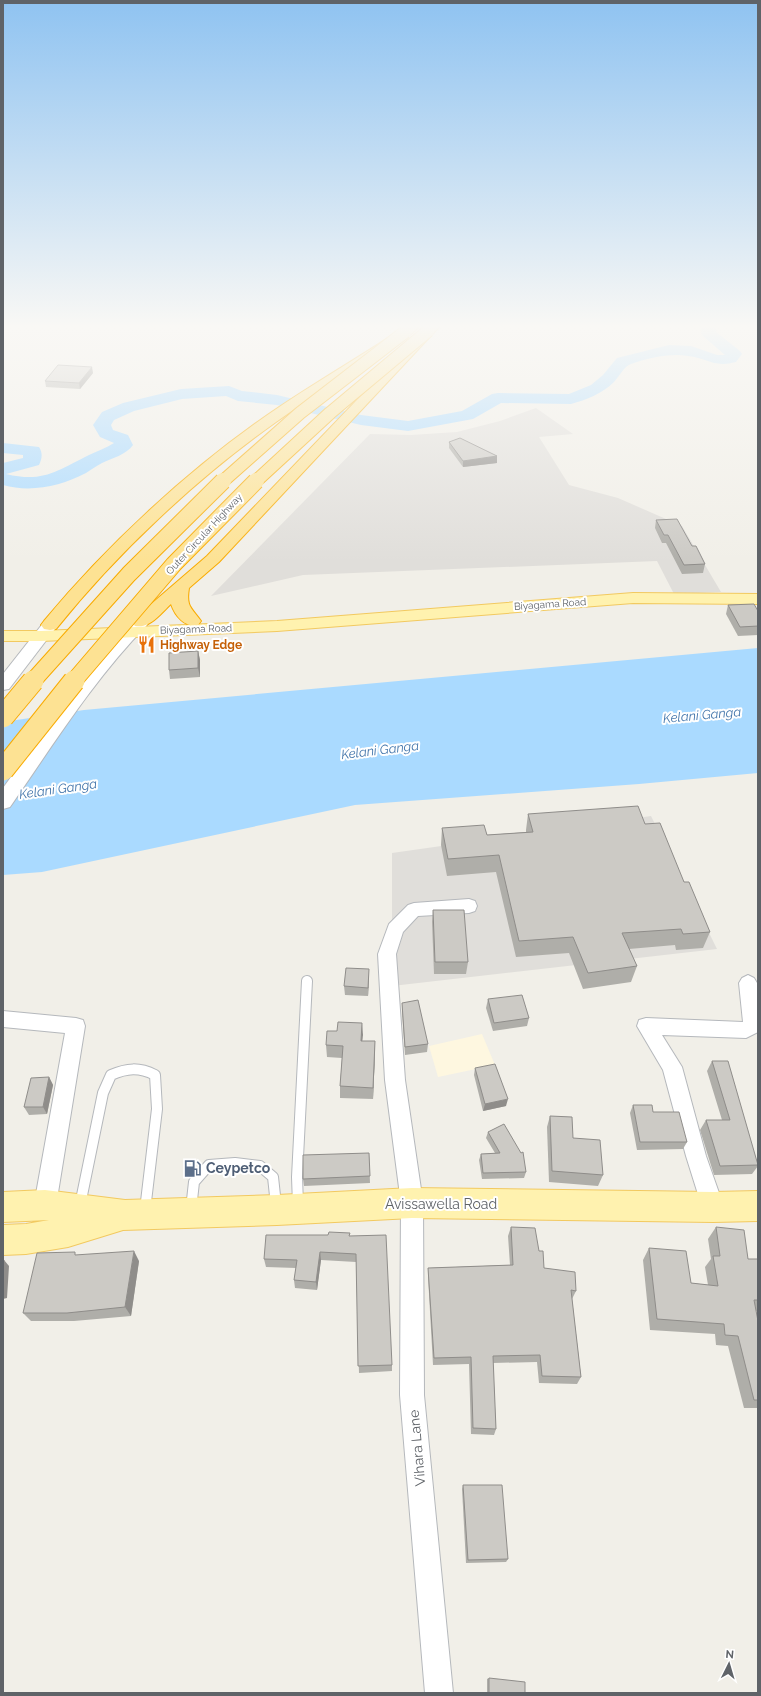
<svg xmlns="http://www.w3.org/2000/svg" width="761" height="1696" viewBox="0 0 761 1696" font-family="Raleway,sans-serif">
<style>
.commercial{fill:#fef7e0}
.industrial{fill:#e0deda}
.water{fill:#aadaff}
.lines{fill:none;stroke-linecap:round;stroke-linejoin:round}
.river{fill:#aadaff;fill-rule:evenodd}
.service-casing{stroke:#b5b8bc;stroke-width:12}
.minor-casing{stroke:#b5b8bc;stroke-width:2}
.tertiary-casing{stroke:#b5b8bc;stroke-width:2}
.primary-casing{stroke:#f2c960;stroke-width:2}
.motorway-casing{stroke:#f9ab00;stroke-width:2}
.service{stroke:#fff;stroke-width:10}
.minor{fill:#fff;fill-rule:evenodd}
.tertiary{fill:#fff;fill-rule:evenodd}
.primary{fill:#fff2af;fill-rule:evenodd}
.motorway{fill:#fde293;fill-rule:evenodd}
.motorway-bridge-far2-casing{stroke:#f9ab00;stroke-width:14;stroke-linecap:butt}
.motorway-bridge-far1-casing{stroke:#f9ab00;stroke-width:18;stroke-linecap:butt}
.motorway-bridge-casing{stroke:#f9ab00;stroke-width:23;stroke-linecap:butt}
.motorway-bridge-far2{stroke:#fde293;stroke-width:12}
.motorway-bridge-far1{stroke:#fde293;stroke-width:16}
.motorway-bridge{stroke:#fde293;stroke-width:21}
.wall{fill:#afaea9}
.shaded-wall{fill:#8f8d8a}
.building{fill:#cccac5;stroke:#8f8d8a}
.labels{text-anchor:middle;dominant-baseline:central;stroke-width:4;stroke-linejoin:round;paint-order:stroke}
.far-street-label{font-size:10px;fill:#5f6368;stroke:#fff}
.food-label{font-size:12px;font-weight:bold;fill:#c56008;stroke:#fff;text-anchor:start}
.water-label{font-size:13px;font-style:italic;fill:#4174aa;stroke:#fff}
.near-service-label{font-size:14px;font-weight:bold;fill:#4e5e75;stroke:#fff;text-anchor:start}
.near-street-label{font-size:14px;fill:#5f6368;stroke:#fff}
</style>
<rect width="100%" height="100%" fill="#f1efe8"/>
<path class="commercial" d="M482,1034l13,31 -57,12 -9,-31z"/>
<g class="industrial">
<path d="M536,408l37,26 -34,3 30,48 49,13 64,28 39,66 -47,2 -17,-33 -354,14 -92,21 159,-162 41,1 46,-3 43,-11z"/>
<path d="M651,816l66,133 -325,37v-133z"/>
</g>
<path class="water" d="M758,648v125l-119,11 -284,21 -313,67 -39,3v-153l81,-12z"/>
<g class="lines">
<path class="river" d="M702,326h14v6l24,19 2,3 -6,8c-23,6 -28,-4 -48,-6 -18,-3 -40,2 -57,8 -7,2 -12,13 -17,18 -11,11 -28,18 -43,22l-70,-1 -28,16 -65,12 -47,-6 -84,-20 -39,-4 -12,-5 -44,3 -48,12 -20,9 -3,5 2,5 15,5 5,10c-7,10 -21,13 -31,18 -6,3 -11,7 -16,10 -25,13 -55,20 -83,12v-22l20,-5v-3l-20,-2v-10l36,4c4,6 3,12 0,18l-33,9c37,9 51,-3 83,-19 8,-4 17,-7 25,-12l-14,-6 -7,-12 9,-13 21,-9 58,-14 48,-3 13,5 35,4 84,20 47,6 54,-10 30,-17 6,-1 71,1 22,-9 12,-10 14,-17 52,-13 22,1 26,9h8l-22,-19 -2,-3z"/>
<defs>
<g id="service">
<path d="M298,1204l-1,-27 10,-196"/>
<path d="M80,1205l23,-112 8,-18c16,-7 28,-8 44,0l2,34 -12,101"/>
<path d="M191,1209l3,-27 15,-17 26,-2 25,3 13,11 3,28"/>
</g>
<g id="minor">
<path d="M469,899l6,2 2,5 -2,5 -6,2 -51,3 -15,16 -7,22 9,126 18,123 1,192 29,298h-28l-25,-298 1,-192 -16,-123 -7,-126 11,-30 19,-19 6,-2z"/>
<path d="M748,975l6,3 3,5 1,49 -12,6 -84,-3 20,32 24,89 18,51 -3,8 -8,3 -8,-3 -3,-8 -16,-51 -23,-86 -26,-44 2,-6 7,-2 97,4 -4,-39 3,-5z"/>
<path d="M3,1011l73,7 7,2 2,6 -29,179 -3,7 -8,4 -8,-4 -3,-7 31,-172 -62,-6z"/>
</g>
<g id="tertiary">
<path d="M141,617l6,2 2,3 -2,3c-53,54 -94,120 -137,182l-7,2v-21l67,-92 43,-55 22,-22z"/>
<path d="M50,620l6,2 2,3 -49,64 -6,1v-16l41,-52z"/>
</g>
<g id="primary">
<path d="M633,593l125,1v10l-125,-1 -356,28 -236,10h-38v-10h38l236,-10z"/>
<path d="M412,1188l301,4 45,-1v30l-45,1 -301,-4 -135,7 -154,5 -55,17 -42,7 -23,1v-30l23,-1 23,-4 -46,2v-30l42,-2 80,10 152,-5z"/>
</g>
<g id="motorway">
<path d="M406,326h13c-7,10 -22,17 -32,23 -37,25 -75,47 -111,73 -79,56 -159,131 -220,207l-6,1 -6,-1 -3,-4 3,-4c62,-75 142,-149 222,-205 46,-32 94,-59 140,-90z"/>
<path d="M428,326h12l-221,236 -30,26c-3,19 2,19 12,33l-3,4c-13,3 -23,-9 -27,-21 -10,9 -21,25 -36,22l-3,-4 3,-4 72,-62z"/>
</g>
</defs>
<use href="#service" class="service-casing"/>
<use href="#minor" class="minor-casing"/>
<use href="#tertiary" class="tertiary-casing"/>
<use href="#primary" class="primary-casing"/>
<use href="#motorway" class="motorway-casing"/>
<use href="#service" class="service"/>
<use href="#minor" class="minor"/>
<use href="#tertiary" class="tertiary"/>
<use href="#primary" class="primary"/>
<use href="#motorway" class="motorway"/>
<defs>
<g id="motorway-bridge-far2">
<path d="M222,482l78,-69 105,-81"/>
<path d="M255,482l75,-69 98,-82"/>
</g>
<g id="motorway-bridge-far1">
<path d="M32,682l97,-108 94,-93"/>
<path d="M73,682l101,-118 82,-83"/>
</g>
<g id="motorway-bridge">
<path d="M3,717l30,-36"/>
<path d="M3,770l71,-89"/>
</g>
</defs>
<use href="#motorway-bridge-far2" class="motorway-bridge-far2-casing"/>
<use href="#motorway-bridge-far1" class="motorway-bridge-far1-casing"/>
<use href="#motorway-bridge" class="motorway-bridge-casing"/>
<use href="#motorway-bridge-far2" class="motorway-bridge-far2"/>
<use href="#motorway-bridge-far1" class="motorway-bridge-far1"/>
<use href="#motorway-bridge" class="motorway-bridge"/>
</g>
<g class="wall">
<path d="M93,373l-13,16 -34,-2 -1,-6z"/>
<path d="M449,442l48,14v7l-34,4 -14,-19z"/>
<path d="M656,520l36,26 13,18 -2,9 -21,1 -16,-31h-4l-7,-15z"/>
<path d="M728,605l30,6v24l-20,1 -12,-22z"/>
<path d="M198,651l2,9v17l-30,2 -1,-9z"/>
<path d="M528,814l117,10 39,58 26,50 -7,16 -27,2 -1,-5 -46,4 8,17 -6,16 -48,7 -14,-36 -53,4 -20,-85 -49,4 -6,-31 1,-17 45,7 39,-3v-2z"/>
<path d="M433,910l35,52 -2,12h-32l-2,-52z"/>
<path d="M369,977l-1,19 -23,-1 -1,-9z"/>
<path d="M488,999l41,19 -2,8 -34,5 -7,-23z"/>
<path d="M402,1003l26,41 -1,8 -22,3 -3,-44z"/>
<path d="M362,1023v18h13v12l-2,46 -33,-1v-12l2,-28 -15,-1 -1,-12 11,-14z"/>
<path d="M712,1061l46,102v3l-6,8 -38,1 -14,-45 6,-10h16l-15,-49z"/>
<path d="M475,1068l31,38 -23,5 -9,-36z"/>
<path d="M49,1077l4,8 -6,29 -18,1 -5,-8z"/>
<path d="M633,1105l54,37 -4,7 -46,1 -7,-37z"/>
<path d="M550,1116l53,59 -5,11 -49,-4 -2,-55z"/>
<path d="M488,1132l38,40 -2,6 -42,1 -3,-19 2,-6 14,-1 -9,-15z"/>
<path d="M369,1153l1,30 -66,3 -1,-7z"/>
<path d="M511,1227l28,24 5,17 32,23 -4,8 9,78 -4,7 -38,-1 -2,-21 -44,1 3,66 -2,6 -23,-1 -2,-70 -36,1 -5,-89v-8l82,-3 -2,-29z"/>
<path d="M716,1227l32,32h10v53l-2,-1 2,10v87h-14l-16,-62 -12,-1 -1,-11 -65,-4 -7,-70 6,-12 42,35 17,2 -3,-18 6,-8 -3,-20z"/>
<path d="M350,1236l42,129v6l-33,2 -3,-111 -35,-2 -4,30 -22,-2 -1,-8 2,-12 -30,-1 -2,-8z"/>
<path d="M139,1261l-8,55 -57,5h-43l-8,-8z"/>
<path d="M463,1485l45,74 -2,3 -40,1 -4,-74z"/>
<path d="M489,1678l36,15h-38v-14z"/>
</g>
<g class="shaded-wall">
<path d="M92,367l1,6 -13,16 -1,-6z"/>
<path d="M497,456v7l-34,4v-6z"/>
<path d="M198,651l2,9v17l-2,-9z"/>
<path d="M369,969v8l-1,19v-8z"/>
<path d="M362,1023l1,12 -2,18v-12z"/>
<path d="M375,1041v12l-2,46v-11z"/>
<path d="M49,1077l4,8 -6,29 -4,-7z"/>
<path d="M508,1099l-2,7 -23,5 2,-7z"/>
<path d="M134,1251l5,10 -8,55 -6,-9z"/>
<path d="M320,1252l1,8 -4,30 -1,-8z"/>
<path d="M4,1260l5,6 -2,32 -4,1z"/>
</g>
<g class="building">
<path d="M58,365l34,2 -13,16 -34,-2z"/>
<path d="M460,438l37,18 -34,5 -14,-19z"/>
<path d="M677,519l15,27h4l9,18 -21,1 -16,-30h-4l-8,-15z"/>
<path d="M754,604l4,7v15l-18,1 -12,-22z"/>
<path d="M198,651v17l-29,2v-17z"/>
<path d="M638,806l7,18 15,-1 24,59h5l21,50 -27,2 -2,-5 -59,4 15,33 -49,7 -15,-36 -54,4 -20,-86 -51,4 -6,-31 42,-3 3,10 46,-3 -5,-18z"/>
<path d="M433,910h31l4,52h-33z"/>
<path d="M346,968l23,1 -1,19 -24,-2z"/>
<path d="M522,995l7,23 -35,5 -6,-24z"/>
<path d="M418,1000l10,44 -23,3 -3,-44z"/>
<path d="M338,1022l24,1 -1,18h14l-2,47 -33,-2 3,-40 -17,-1 1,-14h10z"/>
<path d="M712,1061h16l30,104 -38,1 -14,-46h24z"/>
<path d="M495,1064l13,35 -23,5 -10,-36z"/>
<path d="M49,1077l-6,30h-19l7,-29z"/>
<path d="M633,1105h19l1,7h26l8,30h-47z"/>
<path d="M550,1116l22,1 1,21 27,2 3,35 -51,-4z"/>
<path d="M504,1124l17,29 2,-1 3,20 -43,1 -2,-19 19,-1 -12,-21z"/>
<path d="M369,1153l1,23 -67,3v-24z"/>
<path d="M511,1227l24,1 4,23h4l1,17 31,4 1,19 -5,-1 10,87 -39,-1 -2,-21 -47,1 3,73 -23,-1 -2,-71 -37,1 -6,-90 85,-3z"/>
<path d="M716,1227l28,3 4,29h10v41h-4l4,21v79h-4l-16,-64 -13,-1 -1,-11 -67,-5 -8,-71 37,3 5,32 27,3 -5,-30h7z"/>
<path d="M329,1232l21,1 -1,3 37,-1 6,130 -34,1 -2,-112 -36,-2 -4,30 -22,-2 3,-20 -33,-1 2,-24h62z"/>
<path d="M134,1251l-9,56 -58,6h-44l14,-60 38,-1v3z"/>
<path d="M4,1260l-1,28v-27z"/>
<path d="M463,1485h39l6,74 -40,1z"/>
<path d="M489,1678l36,4v11h-36z"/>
</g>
<linearGradient id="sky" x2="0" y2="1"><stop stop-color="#8fc3f1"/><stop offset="0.58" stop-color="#f9f8f5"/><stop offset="1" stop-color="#f9f8f5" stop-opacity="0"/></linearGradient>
<rect width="761" height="563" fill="url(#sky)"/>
<defs>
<symbol id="restaurant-bare" viewBox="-9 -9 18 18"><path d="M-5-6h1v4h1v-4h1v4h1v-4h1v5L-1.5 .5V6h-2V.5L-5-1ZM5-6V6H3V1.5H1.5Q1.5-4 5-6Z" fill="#e8710a" stroke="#fff" stroke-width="2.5" paint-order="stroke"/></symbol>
<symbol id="fuel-bare" viewBox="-9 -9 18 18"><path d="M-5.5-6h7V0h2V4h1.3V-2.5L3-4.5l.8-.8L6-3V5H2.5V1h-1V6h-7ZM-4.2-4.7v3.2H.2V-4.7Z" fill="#5c6f8a" stroke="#fff" stroke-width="2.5" paint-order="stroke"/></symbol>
</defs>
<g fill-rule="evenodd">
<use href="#restaurant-bare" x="134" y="632" width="25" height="25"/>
<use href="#fuel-bare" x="180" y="1156" width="25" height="25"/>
</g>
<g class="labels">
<g class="far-street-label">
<text transform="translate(204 534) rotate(-47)">Outer Circular Highway</text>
<text transform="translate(550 604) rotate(-4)">Biyagama Road</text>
<text transform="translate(196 629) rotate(-2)">Biyagama Road</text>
</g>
<g class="food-label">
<text x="160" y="645">Highway Edge</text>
</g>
<g class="water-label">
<text transform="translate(702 715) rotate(-5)">Kelani Ganga</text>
<text transform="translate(380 750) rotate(-7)">Kelani Ganga</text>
<text transform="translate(58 789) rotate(-8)">Kelani Ganga</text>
</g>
<g class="near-service-label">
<text x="206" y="1168">Ceypetco</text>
</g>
<g class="near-street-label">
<text x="441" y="1204">Avissawella Road</text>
<text transform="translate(417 1448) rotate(-95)">Vihara Lane</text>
</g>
</g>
<rect width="761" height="1696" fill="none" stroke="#5f6368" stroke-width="8"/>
<g transform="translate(729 1664) rotate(5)" stroke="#ffffff" stroke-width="3" paint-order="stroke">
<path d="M0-3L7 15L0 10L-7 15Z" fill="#5f6368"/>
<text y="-6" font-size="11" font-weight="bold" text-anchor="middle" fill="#5f6368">N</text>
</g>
</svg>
